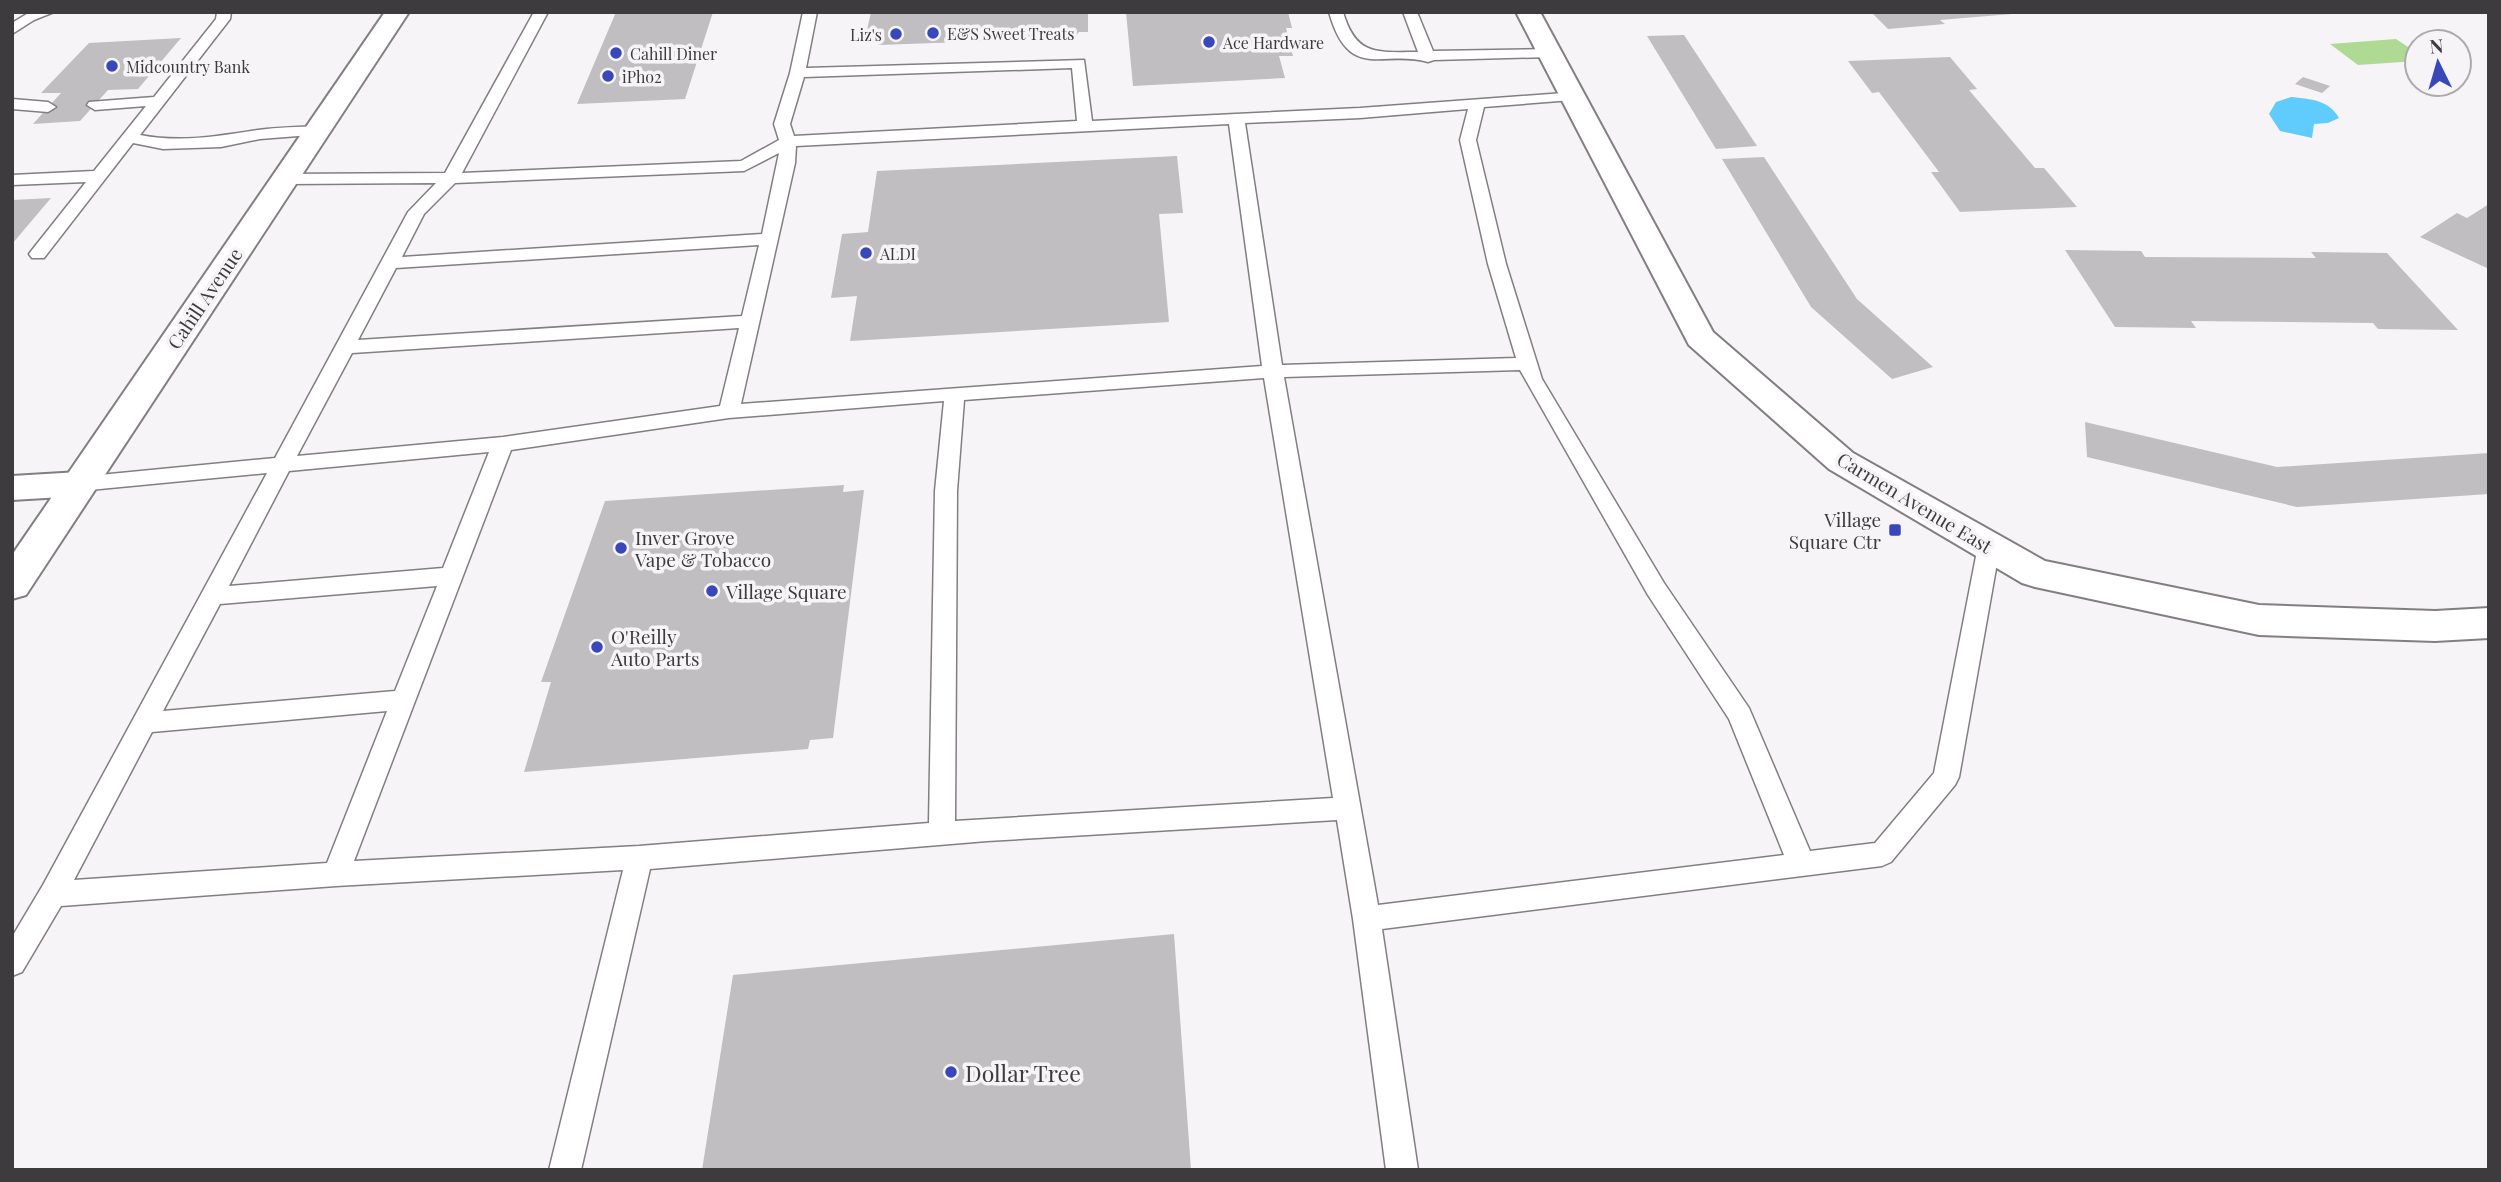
<svg xmlns="http://www.w3.org/2000/svg" width="2501" height="1182" viewBox="0 0 2501 1182" font-family="'Playfair Display',serif">
<style>
.green{fill:#aeda94}
.water{fill:#60ccfe}
.building{fill:#c1bec1}
.lines{fill:none;stroke-linecap:round;stroke-linejoin:round}
.service-casing{stroke:#827e82;stroke-width:3}
.minor-casing{stroke:#827e82;stroke-width:4}
.tertiary-casing{stroke:#827e82;stroke-width:4}
.service{fill:#fff;fill-rule:evenodd}
.minor{fill:#fff;fill-rule:evenodd}
.tertiary{fill:#fff;fill-rule:evenodd}
.poi-dot{fill:#3847ba;stroke:#f7f4f8;stroke-width:2.5}
.labels{text-anchor:middle;dominant-baseline:central;stroke-width:7;stroke-linejoin:round;paint-order:stroke}
.far-poi-label{font-size:16px;fill:#3d3b3d;stroke:#f7f4f8;text-anchor:start}
.street-label{font-size:19px;fill:#3d3b3d;stroke:#f7f4f8}
.poi-label{font-size:19px;fill:#3d3b3d;stroke:#f7f4f8;text-anchor:start}
.near-poi-label{font-size:23px;fill:#3d3b3d;stroke:#f7f4f8;text-anchor:start}
</style>
<rect width="100%" height="100%" fill="#f7f4f8"/>
<path class="green" d="M2396,39l21,14v8l-59,4 -28,-21z"/>
<path class="water" d="M2291,97c20,2 38,3 48,21l-11,5 -14,1 -2,14 -32,-7 -11,-17 7,-12z"/>
<g class="building">
<path d="M616,12h97l-28,87 -108,5z"/>
<path d="M871,12h217v20h-9l-5,6 -195,7 -5,-3 1,-3h-10z"/>
<path d="M1126,12h162l4,16h-6l7,28h-14l6,22 -152,8z"/>
<path d="M1871,12h141v2l-72,6 5,4 -57,5z"/>
<path d="M1684,35l73,111 -41,3 -69,-113z"/>
<path d="M181,38l-43,51 -30,1 -28,31 -47,3 28,-31h-20l48,-50z"/>
<path d="M1950,57l27,32 -8,1 66,78h9l33,39 -117,5 -29,-40h8l-60,-80 -7,1 -24,-32z"/>
<path d="M2303,77l27,9 -8,7 -27,-9z"/>
<path d="M1177,156l6,57 -24,1 10,108 -319,19 7,-45 -26,2 11,-64 26,-2 9,-61z"/>
<path d="M1764,157l93,142 76,68 -41,12 -81,-72 -89,-148z"/>
<path d="M51,198l-39,46v-44z"/>
<path d="M2489,204v65l-69,-32 37,-24 10,5z"/>
<path d="M2065,250l76,1 4,6 171,1 -5,-6 76,1 71,77 -80,-1 -5,-6 -182,-2 5,7 -81,-1z"/>
<path d="M2085,422l192,45 212,-14v41l-192,13 -210,-50z"/>
<path d="M844,485l-1,7 21,-2 -31,248 -23,2 -2,9 -284,23 27,-90h-10l64,-181z"/>
<path d="M1174,934l17,236h-489l31,-195z"/>
</g>
<g class="lines">
<defs>
<g id="service">
<path d="M30,12h24l-20,8 -22,14v-11z"/>
<path d="M217,12h14l-1,7 -90,116c42,8 77,1 118,-5 20,-3 40,-3 60,-4l6,2 2,3 -2,3 -64,5 -39,8 -58,2 -30,-6 -89,115h-12l-3,-4 3,-4 54,-68 -74,3v-10l82,-4 52,-65 -51,4 -8,-5 2,-3 65,-5 62,-78z"/>
<path d="M534,12h14l-86,161 279,-12 38,-21 -5,-16 16,-51 13,-61h14l-11,56 278,-8 8,61 268,-13 217,-16 3,3 -3,3 -5,2 -88,7 -8,33 30,124 36,115 122,204 85,125 61,143 65,-8 59,-70 44,-227 3,-6 8,-2 8,2 3,6 -41,231 -4,8 -64,77 -9,4 -500,63 36,241h-32l-33,-251 -16,-99 -350,21 -337,28 -69,301h-32l74,-300 -287,16 -275,20 -39,66 -10,4v-39l31,-52 224,-412 -188,18 -7,-2 -4,-5 4,-5 7,-2 196,-19 133,-246 28,-29 -151,1 -8,-5 8,-5 160,-1zM1072,68l5,53 -283,15 -4,-12 14,-47zM1468,109l-8,31 28,124 28,94 -234,7 -37,-242 115,-5zM1229,124l33,242 -521,38 54,-241 1,-17zM779,153l-17,81 -360,23 22,-43 31,-31 289,-12zM759,245l-17,71 -384,24 38,-72zM739,328l-19,78 -217,31 -206,19 55,-103zM1520,370l128,225 81,124 55,136 -406,50 -94,-528zM1264,378l69,420 -378,23 2,-330 7,-91zM944,401l-9,90 -6,332 -290,23 -285,15 157,-411 218,-32zM489,452l-46,116 -214,18 60,-115zM437,586l-42,105 -232,20 57,-107zM387,711l-60,152 -253,17 78,-148z"/>
<path d="M1329,12h14c13,45 35,40 75,40l-15,-40h14l16,39 116,-2 7,4 -7,4 -115,3 -6,2c-46,-13 -79,21 -99,-50z"/>
<path d="M12,99l36,3 8,5 -8,5 -36,-3z"/>
</g>
<path id="minor" d="M79,472l13,3 5,9 -5,9 -13,3 -67,4v-24z"/>
<g id="tertiary">
<path d="M385,12h24l-383,583 -14,4v-44z"/>
<path d="M1516,12h24l173,320 140,121 192,108 214,44 176,6 54,-3v30l-54,3 -176,-6 -224,-48 -13,-4 -193,-114 -140,-124z"/>
</g>
</defs>
<use href="#service" class="service-casing"/>
<use href="#minor" class="minor-casing"/>
<use href="#tertiary" class="tertiary-casing"/>
<use href="#service" class="service"/>
<use href="#minor" class="minor"/>
<use href="#tertiary" class="tertiary"/>
</g>
<g class="poi-dot">
<circle cx="933" cy="33" r="7"/>
<circle cx="896" cy="34" r="7"/>
<circle cx="1209" cy="42" r="7"/>
<circle cx="616" cy="53" r="7"/>
<circle cx="112" cy="66" r="7"/>
<circle cx="608" cy="76" r="7"/>
<circle cx="866" cy="253" r="7"/>
<rect x="1888" y="523" width="14" height="14" rx="3.5"/>
<circle cx="621" cy="548" r="7"/>
<circle cx="712" cy="591" r="7"/>
<circle cx="597" cy="647" r="7"/>
<circle cx="951" cy="1072" r="7"/>
</g>
<g class="labels">
<g class="far-poi-label">
<text x="947" y="33">E&amp;S Sweet Treats</text>
<text x="882" y="34" text-anchor="end">Liz's</text>
<text x="1223" y="42">Ace Hardware</text>
<text x="630" y="53">Cahill Diner</text>
<text x="126" y="66">Midcountry Bank</text>
<text x="622" y="76">iPho2</text>
<text x="880" y="253">ALDI</text>
</g>
<g class="street-label">
<text transform="translate(204 298) rotate(-56)">Cahill Avenue</text>
<text transform="translate(1915 502) rotate(31)">Carmen Avenue East</text>
</g>
<g class="poi-label">
<text x="1881" y="519" text-anchor="end">Village<tspan x="1881" dy="22">Square Ctr</tspan></text>
<text x="635" y="537">Inver Grove<tspan x="635" dy="22">Vape &amp; Tobacco</tspan></text>
<text x="726" y="591">Village Square</text>
<text x="611" y="636">O'Reilly<tspan x="611" dy="22">Auto Parts</tspan></text>
</g>
<g class="near-poi-label">
<text x="965" y="1072">Dollar Tree</text>
</g>
</g>
<rect width="2501" height="1182" fill="none" stroke="#3d3b3d" stroke-width="28"/>
<g transform="translate(2438 63) rotate(355)"><circle r="33" fill="#f7f4f8" stroke="#adaaad" stroke-width="2"/>
<path d="M0-5L12 26L0 18L-12 26Z" fill="#3847ba"/>
<text y="-10" font-size="19" font-weight="bold" text-anchor="middle" fill="#3d3b3d">N</text>
</g>
</svg>
